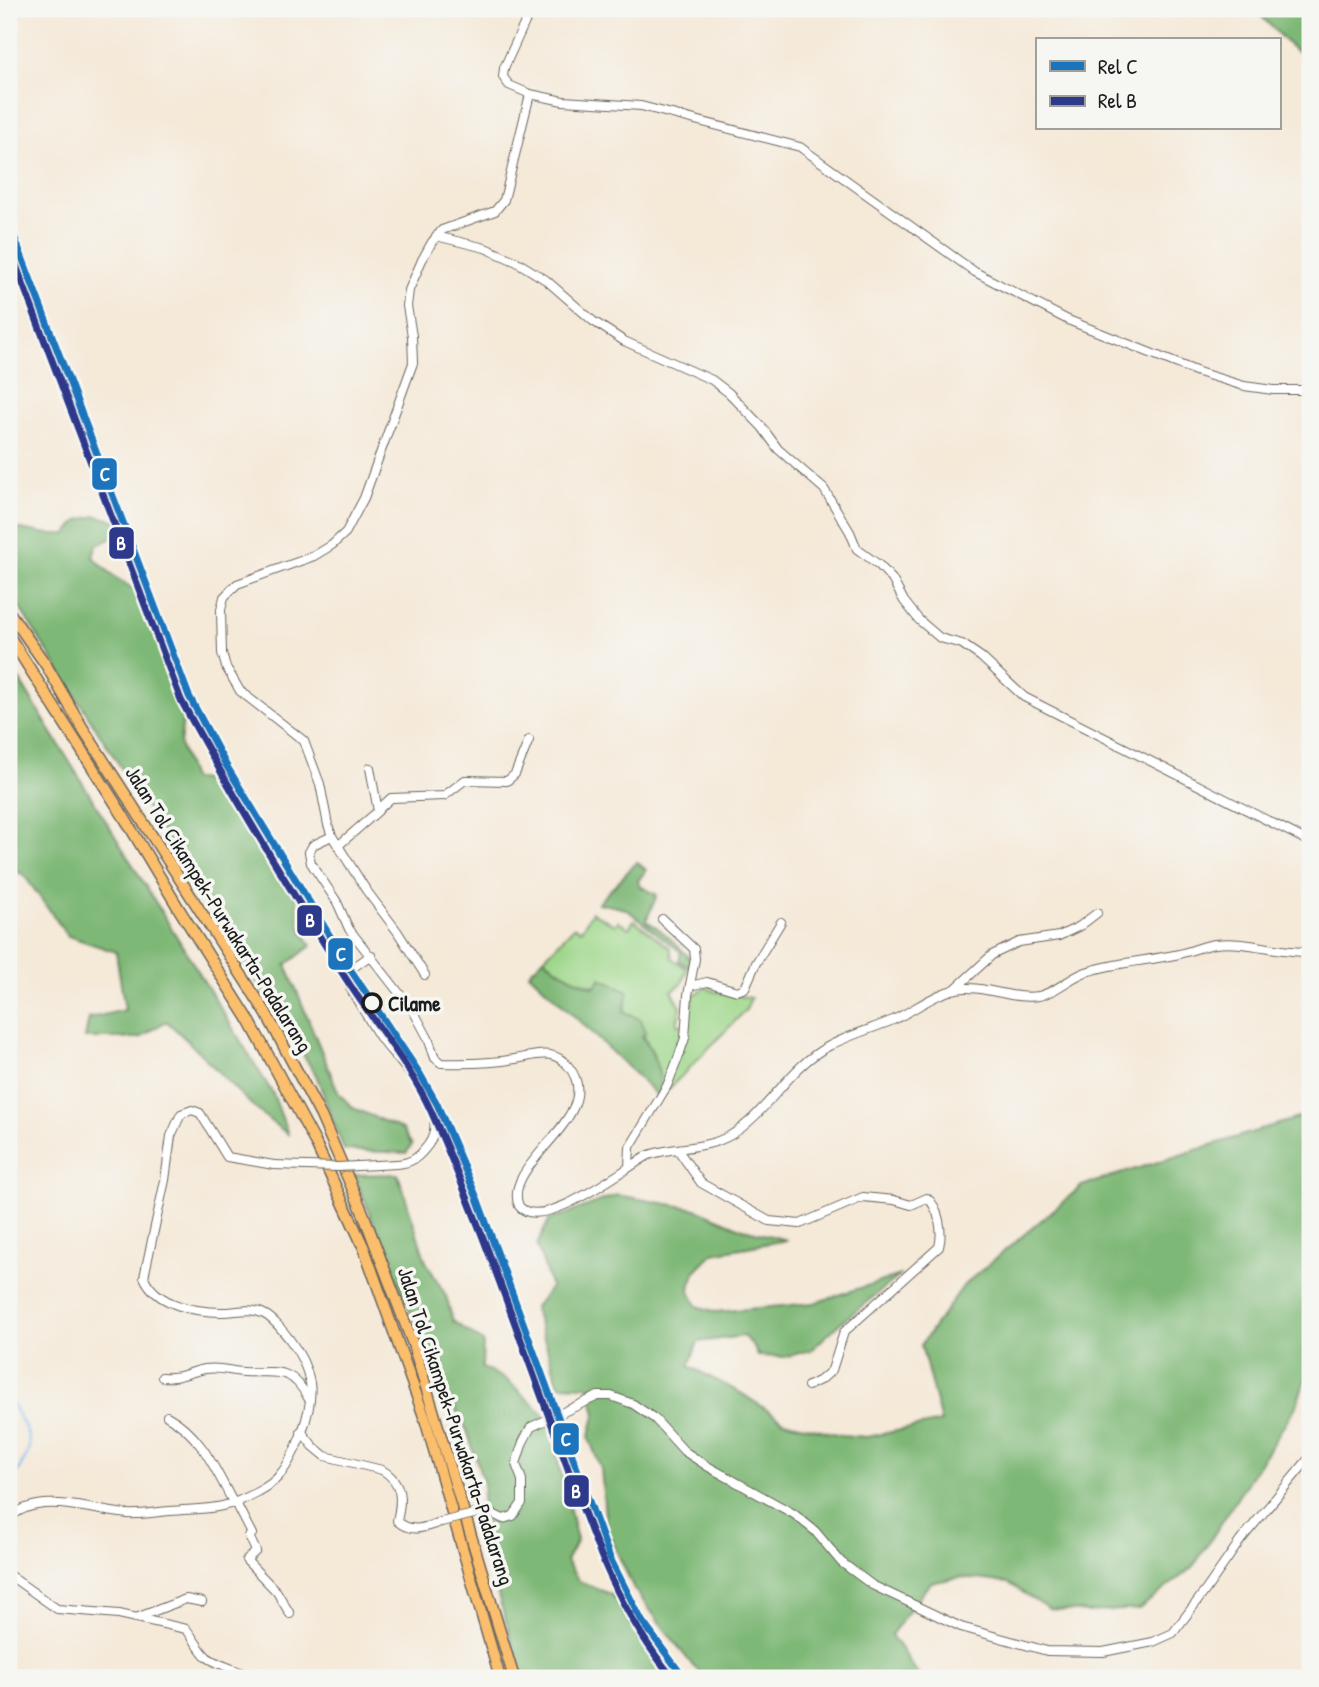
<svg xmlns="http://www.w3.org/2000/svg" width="1319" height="1687" viewBox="0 0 1319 1687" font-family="'Patrick Hand',sans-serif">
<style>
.green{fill:#9ed78a;stroke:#5d7a53;stroke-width:2}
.forest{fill:#7eb876;stroke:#4d6a49;stroke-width:2}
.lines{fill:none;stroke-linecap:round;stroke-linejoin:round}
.stream{stroke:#7fbbf1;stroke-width:2.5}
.minor-casing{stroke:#68645e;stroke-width:10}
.highway-casing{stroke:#68645e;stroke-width:13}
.minor{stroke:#fff;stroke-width:8}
.highway{stroke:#fabe6d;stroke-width:10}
.minor-bridge-casing{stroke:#68645e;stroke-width:10;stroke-linecap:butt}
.minor-bridge{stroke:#fff;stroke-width:8}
.rail-1-casing{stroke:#f6f6f2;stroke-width:12}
.rail-2-casing{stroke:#f6f6f2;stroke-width:12}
.rail-1{stroke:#1c75bc;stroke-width:7}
.rail-2{stroke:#2d398b;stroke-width:7}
.stop-dot{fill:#f6f6f2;stroke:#1c1c1c;stroke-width:3.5}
.labels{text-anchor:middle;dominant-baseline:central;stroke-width:7;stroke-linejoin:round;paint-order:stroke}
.street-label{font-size:21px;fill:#1c1c1c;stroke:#f6f6f2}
.stop-label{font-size:21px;font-weight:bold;fill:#1c1c1c;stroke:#f6f6f2;text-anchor:start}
.line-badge{stroke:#f6f6f2;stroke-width:2.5}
.badge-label{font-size:19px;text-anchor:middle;font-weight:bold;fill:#fff}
</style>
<rect width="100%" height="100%" fill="#f6f6f2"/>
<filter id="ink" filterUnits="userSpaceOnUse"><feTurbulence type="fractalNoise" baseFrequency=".0143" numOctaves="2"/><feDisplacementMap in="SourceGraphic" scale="14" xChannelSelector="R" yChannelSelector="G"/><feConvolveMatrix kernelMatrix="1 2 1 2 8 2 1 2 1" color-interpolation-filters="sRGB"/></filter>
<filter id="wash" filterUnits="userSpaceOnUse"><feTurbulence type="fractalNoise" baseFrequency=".00686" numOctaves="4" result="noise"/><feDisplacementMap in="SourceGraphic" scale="28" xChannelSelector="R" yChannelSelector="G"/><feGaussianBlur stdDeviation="1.57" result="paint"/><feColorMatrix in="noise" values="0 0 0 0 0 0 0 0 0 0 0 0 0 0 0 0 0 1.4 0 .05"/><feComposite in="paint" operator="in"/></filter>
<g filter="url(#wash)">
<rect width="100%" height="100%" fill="#f5e9d8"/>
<path class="green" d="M592,912l23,13 3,-4 11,7 5,-8 36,28 2,10 15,11 -5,15 -10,7 9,16 -4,17 9,2 7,-30 13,-9 7,4 38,7 -5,12 -86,88 1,-6 -8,-39 -21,-39 -8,-1 4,-22c-34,-4 -58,-8 -84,-33l30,-31 7,3z"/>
<g class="forest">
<path d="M1260,9h50v51l-20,-14 -29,-30z"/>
<path d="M96,516l23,5 -1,14 -21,10 -4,12 20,19 22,14 27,61 21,67 -3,27 12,34 28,2 76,110 4,35 11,20 -25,19 53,129 14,14 49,21 10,16 -6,8 -62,-3 -28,-75 -307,-484v-64l39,7h19l12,-14z"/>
<path d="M9,663l264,431 15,40c-46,-31 -80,-77 -122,-113l-26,17h-55l4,-20 36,-8 -9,-58 -48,-16 -45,-62 -14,-5z"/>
<path d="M637,862l9,8 -8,11 2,5 17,9 -11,26c17,9 33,25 46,40l-1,7 -12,-7 2,-9 -55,-43 -28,-6z"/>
<path d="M544,958c14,14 31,22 50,29l7,-9 27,13 -4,21 16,7 6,13 -4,4c12,18 21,40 18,62l-131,-125z"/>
<path d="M1310,1114v254l-15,40 -102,159 -54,42 -51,3 -39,-3 -41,-26 -47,-6 -31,6 -39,52 30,43h-214l-14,-12 -59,-77 -28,-61 -5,-59 -12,-31 7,-25 -8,-27 -29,-1 -25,-77 17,-21 -14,-42 12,-25 68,-25 79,14 47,20 44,11 -74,13 -17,17 -7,20 8,16 19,6 98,-9 87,-28 -61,48 -29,27 -26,7 -27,-1 -5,-11 -10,-9 -45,6 -9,24 52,27 43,28 57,14 26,2 74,-15 -20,-77 43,-60 118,-99z"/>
<path d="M398,1174l28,88 20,34 7,25 30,21 -1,26 25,12 45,42 6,39 19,79 -11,21 13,20 33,14 55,83h-144l-31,-103 -12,-49 4,-42 -17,-53 -36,-68 -77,-188z"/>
</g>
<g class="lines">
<path class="stream" d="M9,1399c21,37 32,46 0,83"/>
</g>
</g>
<g filter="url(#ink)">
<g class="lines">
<defs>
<g id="minor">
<path d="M531,9l-27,59 -1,9 6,8 21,9 33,7 78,5 159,41 175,125 93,48 130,52 46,14 29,4h29l8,3"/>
<path d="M436,236l49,12 32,14 29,18 47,41 31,20 88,39 17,13 33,34 16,22 46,40 26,43 7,17 22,16 13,14 12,22 15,19 21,18 22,6 19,13 43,40 286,145"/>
<path d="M379,809l12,-11 53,-2 21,-16 42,1 8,-7 14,-34"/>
<path d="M332,836l-19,9 -4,7 2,11 26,39 12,27 65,83 14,26 7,20 6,5c30,1 57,0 85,-6 18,-4 31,-5 43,10 39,50 -69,96 -50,139 23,28 107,-39 130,-51 27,-9 56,-5 82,-20 38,-23 58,-69 98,-89 20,-11 43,-17 64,-26 22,-10 47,-31 72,-32 25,-1 48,12 74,8 17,-4 30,-18 47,-24 30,-10 62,-11 93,-18 12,-3 24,-8 36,-10 32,-4 63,9 95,8"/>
<path d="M339,845l39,-34 -8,-43"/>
<path d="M371,955l-24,17c-1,13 8,24 14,35 7,10 13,22 20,32 19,25 72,73 47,106 -9,12 -16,18 -31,19"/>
<path d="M425,975l-28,-44 -31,-41 -34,-54 -4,-11 -8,-41 -16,-43 -64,-50 -14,-24 -4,-14 -1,-43 3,-13 13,-13 77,-28 18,-11 14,-13 18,-34 49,-135 -1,-27 -5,-30 2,-16 13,-30 10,-18 10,-12 53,-19 9,-11 26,-106"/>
<path d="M690,986l17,-4 30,9 8,-3 11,-25 25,-41"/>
<path d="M955,989l37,-34 27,-13 40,-6 21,-10 17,-13"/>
<path d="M678,1150l23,33 68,38 31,3 63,-27 31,3 17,5 16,-7c12,9 16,34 12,49l-95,85 -12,38 -10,9 -14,7"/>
<path d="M629,1167l1,-20 37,-61 10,-25 8,-23 3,-43 7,-36 -1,-10 -32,-30"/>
<path d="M162,1377c17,2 27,-5 43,-8 17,-2 23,2 38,3 32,2 47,-8 65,26"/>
<path d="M167,1416c35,19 49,55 67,88"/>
<path d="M301,1431l12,15 12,10 57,14c21,12 20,30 15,51 15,13 28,6 44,1"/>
<path d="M236,1503l16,31 -3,2 7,15 -10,9 31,32 13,22"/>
<path d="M478,1513h13l12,6 10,-3 9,-13v-23l-6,-16 7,-22 8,-15 67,-31h13l22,8 22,15 29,32 23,15 87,48 21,17 26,31 31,23 89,42 86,24 56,1 50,-10 20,-9 32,-42 35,-50 70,-84"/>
<path d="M9,1518c31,-28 82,-7 118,-4 15,1 28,-2 43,-3 36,-3 53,0 87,-19 7,-4 15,-8 21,-15 17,-19 36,-68 32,-94 -3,-16 -10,-30 -20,-43 -7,-9 -16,-21 -26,-26 -14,-7 -27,-2 -42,-2 -28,0 -66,-7 -78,-35l21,-97 6,-44 10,-22 11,-4 8,3 27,44 47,8"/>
<path d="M9,1575l48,34 62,5 67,15c8,9 13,21 21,28 10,8 34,14 47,21"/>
<path d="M136,1618l50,-19 16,3"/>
</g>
<g id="highway">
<path d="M9,612l37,53 36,62 184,286 55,103 42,97 50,131 101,334"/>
<path d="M9,636l115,181 55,92 70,111 66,122 49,106 61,171 75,259"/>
</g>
</defs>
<use href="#minor" class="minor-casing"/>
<use href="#highway" class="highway-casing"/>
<use href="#minor" class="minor"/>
<use href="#highway" class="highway"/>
<defs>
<g id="minor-bridge">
<path d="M274,1165l64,2 59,-3"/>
<path d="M441,1522l37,-9"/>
</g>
</defs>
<use href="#minor-bridge" class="minor-bridge-casing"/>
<use href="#minor-bridge" class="minor-bridge"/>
<defs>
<path id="rail-1" d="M9,223l180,473 37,69 124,204 70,105 17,30 40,94 133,360 32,63 42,57"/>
<path id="rail-2" d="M9,247l172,453c50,93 105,182 160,271 29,47 67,90 90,140 48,108 86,220 127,330 30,83 57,168 115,237"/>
</defs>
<use href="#rail-1" class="rail-1-casing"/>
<use href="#rail-2" class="rail-2-casing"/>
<use href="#rail-1" class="rail-1"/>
<use href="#rail-2" class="rail-2"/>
</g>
</g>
<circle class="stop-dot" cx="372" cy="1003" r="9"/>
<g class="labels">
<g class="street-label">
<text transform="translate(219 909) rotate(58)">Jalan Tol Cikampek–Purwakarta–Padalarang</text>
<text transform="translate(456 1426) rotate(72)">Jalan Tol Cikampek–Purwakarta–Padalarang</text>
</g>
<g class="stop-label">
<text x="388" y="1003">Cilame</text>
</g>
</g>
<g class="line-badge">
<rect x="91" y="457" width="27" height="34" rx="7" fill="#1c75bc"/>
<rect x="108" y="526" width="27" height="34" rx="7" fill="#2d398b"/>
<rect x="296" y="904" width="27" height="33" rx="7" fill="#2d398b"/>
<rect x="327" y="937" width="27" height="34" rx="7" fill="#1c75bc"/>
<rect x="552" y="1422" width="28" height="34" rx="7" fill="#1c75bc"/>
<rect x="563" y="1474" width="27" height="34" rx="7" fill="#2d398b"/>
</g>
<g class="badge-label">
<text x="105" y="481">C</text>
<text x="121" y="550">B</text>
<text x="310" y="927">B</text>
<text x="341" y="961">C</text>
<text x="566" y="1446">C</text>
<text x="576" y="1498">B</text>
</g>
<rect width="1319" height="1687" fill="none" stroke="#f6f6f2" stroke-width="35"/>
<rect x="1036" y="38" width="245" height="91" fill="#f6f6f2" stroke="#9f9f9c" stroke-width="2"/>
<rect x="1050" y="61" width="35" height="10" fill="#1c75bc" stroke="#9f9f9c" stroke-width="2"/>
<text x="1098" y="74" font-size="21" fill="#1c1c1c">Rel C</text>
<rect x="1050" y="96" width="35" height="10" fill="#2d398b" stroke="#9f9f9c" stroke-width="2"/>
<text x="1098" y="108" font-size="21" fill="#1c1c1c">Rel B</text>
</svg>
